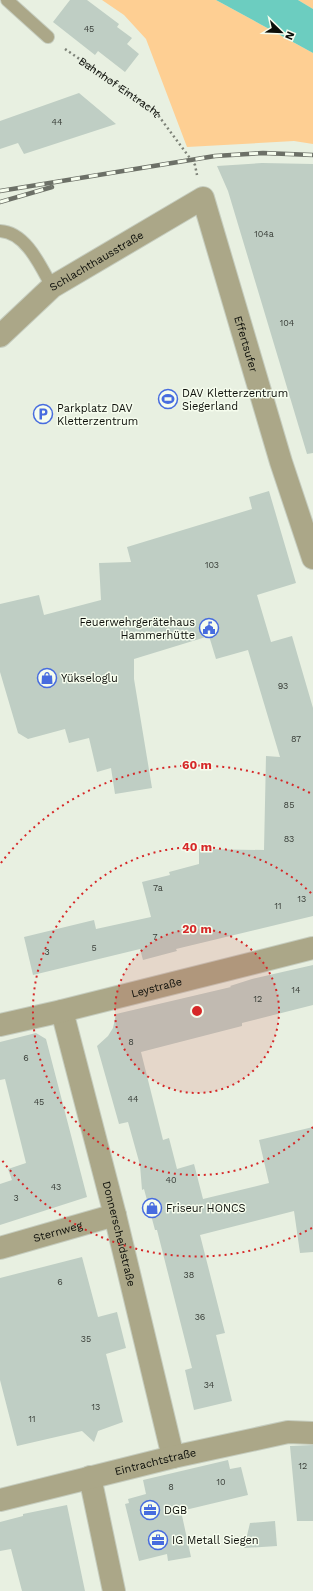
<svg xmlns="http://www.w3.org/2000/svg" width="313" height="1591" viewBox="0 0 313 1591" font-family="'Work Sans',sans-serif">
<style>
.green{fill:#fecf93}
.water{fill:#6ccdc0}
.building{fill:#bfcec4}
.lines{fill:none;stroke-linecap:round;stroke-linejoin:round}
.lane-casing{stroke:#c5ccbe;stroke-width:14}
.street-casing{stroke:#c5ccbe;stroke-width:24}
.path{stroke:#7d8278;stroke-width:2.5;stroke-dasharray:2 3;stroke-linecap:butt}
.lane{stroke:#aba788;stroke-width:12}
.street{stroke:#aba788;stroke-width:22}
.rail-casing{stroke:#6c7067;stroke-width:4.5}
.rail{stroke:#f6fdee;stroke-width:3;stroke-dasharray:9;stroke-linecap:butt}
.ring{fill:none;stroke:#d62828;stroke-width:2;stroke-dasharray:2 4}
.labels{text-anchor:middle;dominant-baseline:central;stroke-width:3;stroke-linejoin:round;paint-order:stroke}
.number-label{font-size:9px;fill:#393e38}
.street-label{font-size:11px;fill:#0c0e09;stroke:#f6fdee}
.poi-label{font-size:11px;fill:#0c0e09;stroke:#f6fdee;text-anchor:start}
.centre{fill:#d62828;stroke:#f6fdee;stroke-width:2}
.ring-label{font-size:12px;text-anchor:middle;font-weight:bold;fill:#d62828;stroke:#f6fdee;stroke-width:3;stroke-linejoin:round;paint-order:stroke}
</style>
<rect width="100%" height="100%" fill="#e8f0e1"/>
<g class="green">
<path d="M102,0h114l97,53v91l-19,-3 -107,6 -41,-108 -22,-24z"/>
<path d="M298,0h15v9z"/>
</g>
<path class="water" d="M216,0h82l15,9v44z"/>
<g class="building">
<path d="M70,0h17l32,24 -2,3 15,11 -5,6 12,10 -14,18 -27,-21 -3,4 -42,-33z"/>
<path d="M79,93l37,31 -92,30 -6,-11 -18,6v-28z"/>
<path d="M262,163l51,1v289l-6,1 -79,-263 -11,-25z"/>
<path d="M269,491l27,92 -39,12 14,47 21,-6 21,72v208l-137,33 1,2 -34,9 -3,-11 -107,26 -9,-38 70,-17 2,9 55,-12 -9,-35 28,-7 -1,-3 30,-8v-15l65,1 2,-94 14,1 -32,-107 -32,9 -7,-23 -75,23v20l18,109 -37,6 -4,-26 -14,4 -8,-34 -20,5 -4,-14 -37,10 -10,-6 -18,-61v-68l39,-9 5,20 57,-15 -2,-37 32,-1 -4,-15 125,-38 -3,-12z"/>
<path d="M313,965v40l-71,18v3l-101,26 22,88 6,-2 8,31 17,-5 9,35 66,-16 -10,-43 54,-13v125l-13,1 -6,-42 -94,24 25,98 -9,2 16,66 -38,9 -9,-40 7,-2 -35,-138h-2l-11,-41 -2,1 -2,-25 -12,-43 -9,2 -22,-78 11,-10 5,-8 3,-14 115,-27 -1,-1 22,-7z"/>
<path d="M36,1033l10,6 41,158 -87,28v-41l12,-4 -4,-11 18,-6 -21,-84 -5,1v-38z"/>
<path d="M82,1257l16,60 19,-5 9,36 -20,6 17,68 -25,9 -4,11 -12,-11 -65,15 -17,-66v-102z"/>
<path d="M313,1445v76h-16l-7,-75z"/>
<path d="M228,1460l2,9 11,-2 7,28 -67,16 10,46 -23,4 -1,-7 -28,7 -14,-57 4,-1 -1,-4 18,-5 -3,-14z"/>
<path d="M67,1505l18,86h-63l-11,-42 -11,2v-29l23,-6v-2z"/>
<path d="M275,1521l2,25 -33,2 6,-25z"/>
</g>
<g class="lines">
<defs>
<g id="lane">
<path d="M7,0l41,37"/>
<path d="M0,231c26,1 41,36 52,56"/>
</g>
<g id="street">
<path id="s2" d="M0,336l52,-49 151,-89 78,264 32,96"/>
<path id="s3" d="M62,1011l53,204 58,242"/>
<path id="s4" d="M0,1025l62,-14 251,-63"/>
<path id="s5" d="M0,1248l115,-33"/>
<path d="M90,1477l24,114"/>
<path id="s6" d="M0,1500l173,-43 115,-25 25,1"/>
</g>
</defs>
<use href="#lane" class="lane-casing"/>
<use href="#street" class="street-casing"/>
<path class="path" id="s1" d="M65,49l90,62 40,54 2,10"/>
<use href="#lane" class="lane"/>
<use href="#street" class="street"/>
<defs>
<g id="rail">
<path d="M0,191l215,-35 48,-3 50,2"/>
<path d="M0,202l52,-15"/>
</g>
</defs>
<use href="#rail" class="rail-casing"/>
<use href="#rail" class="rail"/>
</g>
<circle cx="197" cy="1011" r="82" fill="#d62828" fill-opacity=".12"/>
<g class="ring">
<circle cx="197" cy="1011" r="82"/>
<path d="M313 1127A164 164 0 1 1 313 895"/>
<path d="M312 1228A246 246 0 0 1 1 1159M1 863A246 246 0 0 1 312 794"/>
</g>
<defs>
<symbol id="stadium-ring" viewBox="-11 -11 22 22"><circle r="9.5" fill="#f6fdee" stroke="#476cdf" stroke-width="1.5"/><path d="M0-5a6.5 5 0 1 0 0 10a6.5 5 0 1 0 0-10ZM-3.5-1.8h7v3.6h-7Z" fill="#476cdf"/></symbol>
<symbol id="parking-ring" viewBox="-11 -11 22 22"><circle r="9.5" fill="#f6fdee" stroke="#476cdf" stroke-width="1.5"/><path d="M-3.5-5.5H1a3.5 3.5 0 0 1 0 7H-1V5.5H-3.5ZM-1-3.4V-.6H.8a1.4 1.4 0 0 0 0-2.8Z" fill="#476cdf"/></symbol>
<symbol id="civic-ring" viewBox="-11 -11 22 22"><circle r="9.5" fill="#f6fdee" stroke="#476cdf" stroke-width="1.5"/><path d="M-.6-6.5H3V-4.5H.6V-3L4-1V1h2V6H-6V1h2V-1L-.6-3ZM-1.2 2.5V6h2.4V2.5Z" fill="#476cdf"/></symbol>
<symbol id="shop-ring" viewBox="-11 -11 22 22"><circle r="9.5" fill="#f6fdee" stroke="#476cdf" stroke-width="1.5"/><path d="M-5-2.5h2.3a2.7 3.5 0 0 1 5.4 0H5L5.5 6h-11ZM-1.5-2.5h3a1.5 2.3 0 0 0-3 0Z" fill="#476cdf"/></symbol>
<symbol id="office-ring" viewBox="-11 -11 22 22"><circle r="9.5" fill="#f6fdee" stroke="#476cdf" stroke-width="1.5"/><path d="M-6-3h4V-5.5h4V-3h4V5H-6ZM-1-4.5V-3h2v-1.5ZM-6 0V1H6V0Z" fill="#476cdf"/></symbol>
</defs>
<g fill-rule="evenodd">
<use href="#stadium-ring" x="157" y="388" width="22" height="22"/>
<use href="#parking-ring" x="32" y="403" width="22" height="22"/>
<use href="#civic-ring" x="198" y="617" width="22" height="22"/>
<use href="#shop-ring" x="36" y="667" width="22" height="22"/>
<use href="#shop-ring" x="141" y="1197" width="22" height="22"/>
<use href="#office-ring" x="139" y="1499" width="22" height="22"/>
<use href="#office-ring" x="147" y="1529" width="22" height="22"/>
</g>
<g class="labels">
<g class="number-label">
<text x="89" y="29">45</text>
<text x="57" y="122">44</text>
<text x="264" y="234">104a</text>
<text x="287" y="323">104</text>
<text x="212" y="565">103</text>
<text x="283" y="686">93</text>
<text x="296" y="739">87</text>
<text x="289" y="805">85</text>
<text x="289" y="839">83</text>
<text x="158" y="888">7a</text>
<text x="302" y="899">13</text>
<text x="278" y="906">11</text>
<text x="155" y="937">7</text>
<text x="94" y="948">5</text>
<text x="47" y="952">3</text>
<text x="296" y="990">14</text>
<text x="258" y="999">12</text>
<text x="131" y="1042">8</text>
<text x="26" y="1058">6</text>
<text x="133" y="1099">44</text>
<text x="39" y="1102">45</text>
<text x="171" y="1180">40</text>
<text x="56" y="1187">43</text>
<text x="16" y="1198">3</text>
<text x="189" y="1275">38</text>
<text x="60" y="1282">6</text>
<text x="200" y="1317">36</text>
<text x="86" y="1339">35</text>
<text x="209" y="1385">34</text>
<text x="96" y="1407">13</text>
<text x="32" y="1419">11</text>
<text x="303" y="1466">12</text>
<text x="221" y="1482">10</text>
<text x="171" y="1487">8</text>
</g>
<g class="street-label">
<text stroke="none"><textPath href="#s1" startOffset="67">Bahnhof Eintracht</textPath></text>
<text stroke="none"><textPath href="#s2" startOffset="123">Schlachthausstraße</textPath></text>
<text stroke="none"><textPath href="#s2" startOffset="399">Effertsufer</textPath></text>
<text stroke="none"><textPath href="#s4" startOffset="161">Leystraße</textPath></text>
<text stroke="none"><textPath href="#s5" startOffset="60">Sternweg</textPath></text>
<text stroke="none"><textPath href="#s3" startOffset="230">Donnerscheidstraße</textPath></text>
<text stroke="none"><textPath href="#s6" startOffset="160">Eintrachtstraße</textPath></text>
</g>
<g class="poi-label">
<text x="182" y="393">DAV Kletterzentrum<tspan x="182" dy="13">Siegerland</tspan></text>
<text x="57" y="408">Parkplatz DAV<tspan x="57" dy="13">Kletterzentrum</tspan></text>
<text x="195" y="622" text-anchor="end">Feuerwehrgerätehaus<tspan x="195" dy="13">Hammerhütte</tspan></text>
<text x="61" y="678">Yükseloglu</text>
<text x="166" y="1208">Friseur HONCS</text>
<text x="164" y="1510">DGB</text>
<text x="172" y="1540">IG Metall Siegen</text>
</g>
</g>
<circle cx="197" cy="1011" r="6" class="centre"/>
<g class="ring-label">
<text x="197" y="769">60 m</text>
<text x="197" y="851">40 m</text>
<text x="197" y="933">20 m</text>
</g>
<g transform="translate(281 32) rotate(113)" stroke="#f6fdee" stroke-width="3" paint-order="stroke">
<path d="M0-3L7 15L0 10L-7 15Z" fill="#0c0e09"/>
<text y="-6" font-size="11" font-weight="bold" text-anchor="middle" fill="#0c0e09">N</text>
</g>
</svg>
